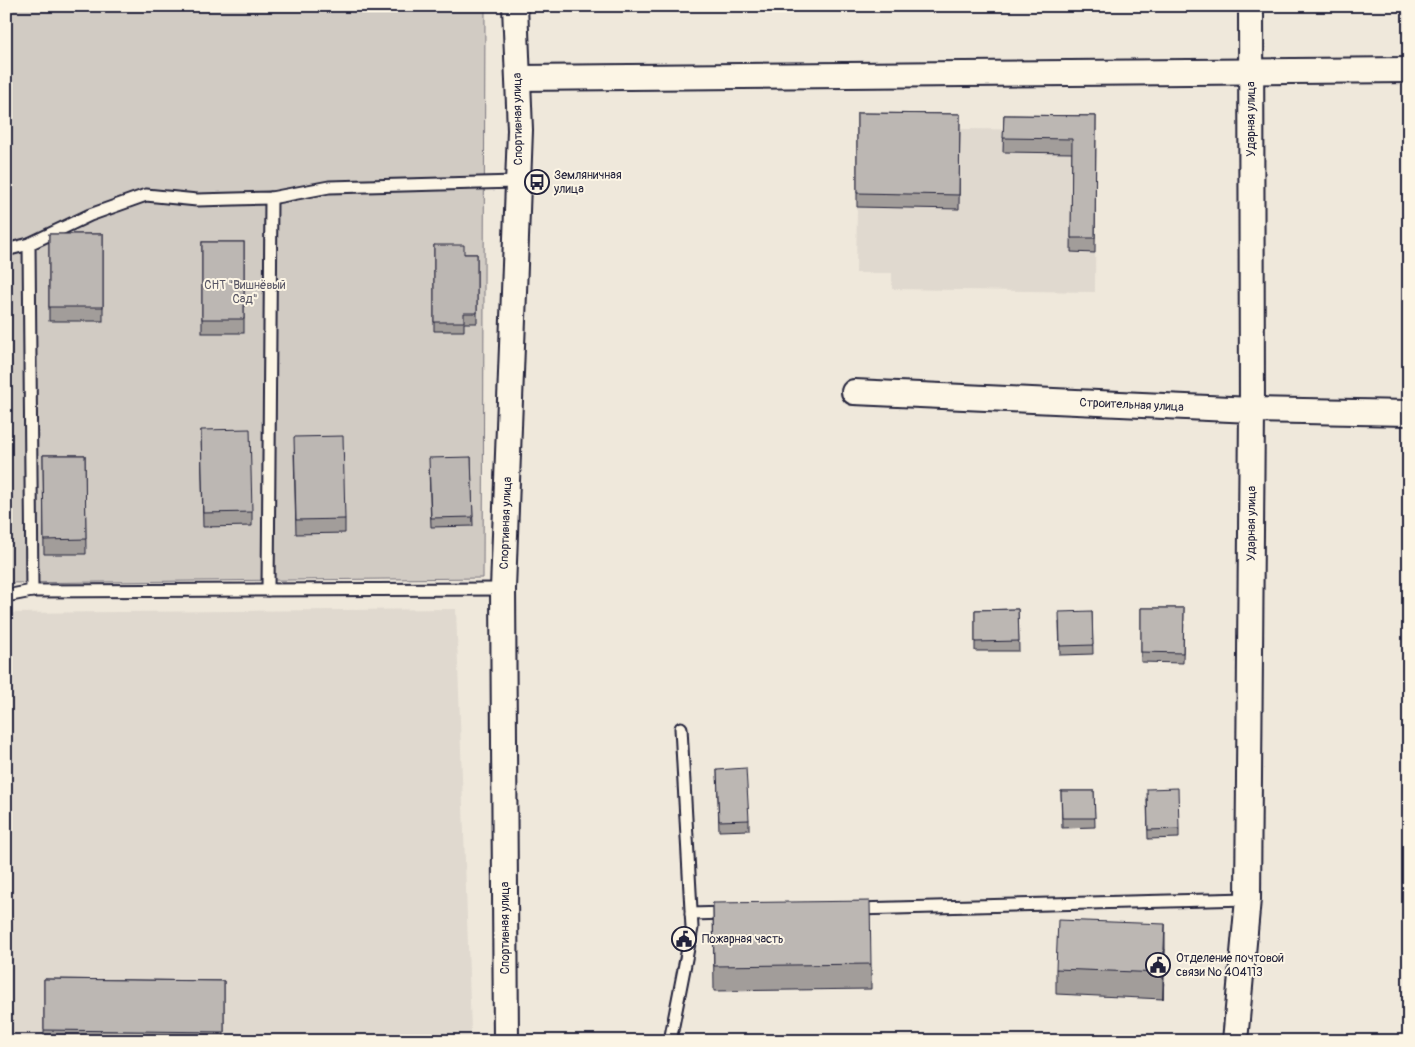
<svg xmlns="http://www.w3.org/2000/svg" width="1415" height="1047" viewBox="0 0 1415 1047" font-family="Pangolin,sans-serif">
<style>
.built{fill:#e0d9cf}
.green{fill:#d1cbc3;stroke:#7a767f}
.lines{fill:none;stroke-linecap:round;stroke-linejoin:round}
.service-casing{stroke:#22223b;stroke-width:15}
.minor-casing{stroke:#22223b;stroke-width:28}
.service{stroke:#fcf5e5;stroke-width:11}
.minor{stroke:#fcf5e5;stroke-width:24}
.wall{fill:#a29d9a;stroke:#22223b}
.shaded-wall{fill:#84807d;stroke:#22223b}
.building{fill:#bcb7b3;stroke:#22223b}
.labels{text-anchor:middle;dominant-baseline:central;stroke-width:4;stroke-linejoin:round;paint-order:stroke}
.street-label{font-size:12px;fill:#22223b;stroke:#fcf5e5}
.poi-label{font-size:12px;fill:#22223b;stroke:#fcf5e5;text-anchor:start}
.park-label{font-size:12px;fill:#575564;stroke:#fcf5e5}
</style>
<rect width="100%" height="100%" fill="#efe8db"/>
<filter id="ink" filterUnits="userSpaceOnUse"><feTurbulence type="fractalNoise" baseFrequency=".02" numOctaves="2"/><feDisplacementMap in="SourceGraphic" scale="10" xChannelSelector="R" yChannelSelector="G"/><feConvolveMatrix kernelMatrix="1 2 1 2 8 2 1 2 1" color-interpolation-filters="sRGB"/></filter>
<g filter="url(#ink)">
<g class="built">
<path d="M960,129l136,1 -1,162 -203,-3v-16h-36l1,-66z"/>
<path d="M456,609l15,421 -2,11h-463v-428z"/>
</g>
<path class="green" d="M6,6h479l-2,572 -477,5z"/>
<g class="lines">
<defs>
<g id="service">
<path d="M29,244l3,347"/>
<path d="M6,250l23,-6 61,-29 56,-20 51,5 74,-2 58,-11 190,-5"/>
<path d="M268,590l3,-392"/>
<path d="M6,596l26,-5 471,-2"/>
<path d="M855,909l393,-10"/>
<path d="M691,914l35,-1"/>
<path d="M670,1041l22,-113 -11,-200"/>
</g>
<g id="minor">
<path d="M518,78l891,-8"/>
<path id="s1" d="M854,392l398,18 157,3"/>
<path id="s2" d="M506,1041l-3,-452 17,-459 -5,-124"/>
<path id="s3" d="M1235,1041l13,-142 4,-489 -1,-404"/>
</g>
</defs>
<use href="#service" class="service-casing"/>
<use href="#minor" class="minor-casing"/>
<use href="#service" class="service"/>
<use href="#minor" class="minor"/>
</g>
<g class="wall">
<path d="M857,113l103,1 -1,95 -102,-2z"/>
<path d="M1004,115l92,1 -1,137 -24,-1 1,-99 -69,-1z"/>
<rect x="49" y="234" width="54" height="87"/>
<rect x="202" y="242" width="42" height="91"/>
<path d="M434,245l30,9h13v69h-13v8h-30z"/>
<path d="M201,430l51,82v14l-49,1z"/>
<path d="M294,451l51,68v14l-49,1z"/>
<path d="M43,455h42l1,99h-42z"/>
<path d="M471,457l2,69 -42,1 -2,-59z"/>
<path d="M1141,608h43l-1,55 -42,-1z"/>
<path d="M1018,609l1,42h-44v-41z"/>
<path d="M1092,611l1,43 -33,1 -1,-33z"/>
<path d="M717,770l32,50v10l-30,1z"/>
<path d="M1061,791h33l1,36 -33,1z"/>
<path d="M1147,799l32,30v9l-31,1z"/>
<path d="M713,903l158,61v25l-157,2z"/>
<path d="M1165,949l-2,50 -107,-5v-25z"/>
<path d="M44,979l180,2v60h-180z"/>
</g>
<path class="shaded-wall" d="M1165,924v25l-2,50v-26z"/>
<g class="building">
<path d="M857,113l103,1 -1,81 -102,-2z"/>
<path d="M1004,115l92,1 -1,122h-24l1,-99 -69,-1z"/>
<rect x="49" y="234" width="54" height="73"/>
<rect x="202" y="242" width="42" height="77"/>
<path d="M434,245h30v9h13v59h-13v9h-30z"/>
<path d="M250,429l2,83 -49,1 -2,-83z"/>
<path d="M343,436l2,83 -49,1 -2,-83z"/>
<path d="M43,455h42l1,84 -42,1z"/>
<path d="M471,457l2,60 -42,1 -2,-60z"/>
<path d="M1141,608h43l-1,45 -42,-1z"/>
<path d="M1018,609l1,32 -44,1v-32z"/>
<path d="M1092,611l1,34 -33,1 -1,-34z"/>
<path d="M746,768l3,52 -30,1 -2,-51z"/>
<path d="M1178,788l1,41 -31,1 -1,-41z"/>
<path d="M1061,791h33l1,27h-33z"/>
<path d="M870,901l1,63 -157,2 -1,-63z"/>
<path d="M1058,920l107,4 -2,49 -107,-4z"/>
<path d="M44,979l180,2v51l-180,-2z"/>
</g>
</g>
<defs>
<symbol id="bus-ring" viewBox="-11 -11 22 22"><circle r="9.5" fill="#fcf5e5" stroke="#22223b" stroke-width="1.5"/><path d="M-5-6H5V4H4V6H2V4H-2V6H-4V4H-5ZM-3.5-4V0h7V-4ZM-3.5 1.2v1.5H-2V1.2ZM2 1.2v1.5H3.5V1.2Z" fill="#22223b"/></symbol>
<symbol id="civic-ring" viewBox="-11 -11 22 22"><circle r="9.5" fill="#fcf5e5" stroke="#22223b" stroke-width="1.5"/><path d="M-.6-6.5H3V-4.5H.6V-3L4-1V1h2V6H-6V1h2V-1L-.6-3ZM-1.2 2.5V6h2.4V2.5Z" fill="#22223b"/></symbol>
</defs>
<g fill-rule="evenodd">
<use href="#bus-ring" x="523" y="168" width="28" height="28"/>
<use href="#civic-ring" x="670" y="925" width="28" height="28"/>
<use href="#civic-ring" x="1144" y="951" width="28" height="28"/>
</g>
<g class="labels">
<g class="street-label">
<text transform="translate(518 119) rotate(-91)">Спортивная улица</text>
<text transform="translate(1251 119) rotate(-90)">Ударная улица</text>
<text stroke="none"><textPath href="#s1" startOffset="278">Строительная улица</textPath></text>
<text stroke="none"><textPath href="#s2" startOffset="518">Спортивная улица</textPath></text>
<text stroke="none"><textPath href="#s3" startOffset="518">Ударная улица</textPath></text>
<text transform="translate(505 928) rotate(-90)">Спортивная улица</text>
</g>
<g class="poi-label">
<text x="554" y="175">Земляничная<tspan x="554" dy="14">улица</tspan></text>
<text x="702" y="939">Пожарная часть</text>
<text x="1176" y="958">Отделение почтовой<tspan x="1176" dy="14">связи № 404113</tspan></text>
</g>
<g class="park-label">
<text x="245" y="285">СНТ "Вишнёвый<tspan x="245" dy="14">Сад"</tspan></text>
</g>
</g>
<rect width="1415" height="1047" fill="none" stroke="#fcf5e5" stroke-width="25"/>
<rect x="12" y="12" width="1390" height="1022" fill="none" stroke="#22223b" stroke-width="2" filter="url(#ink)"/>
</svg>
